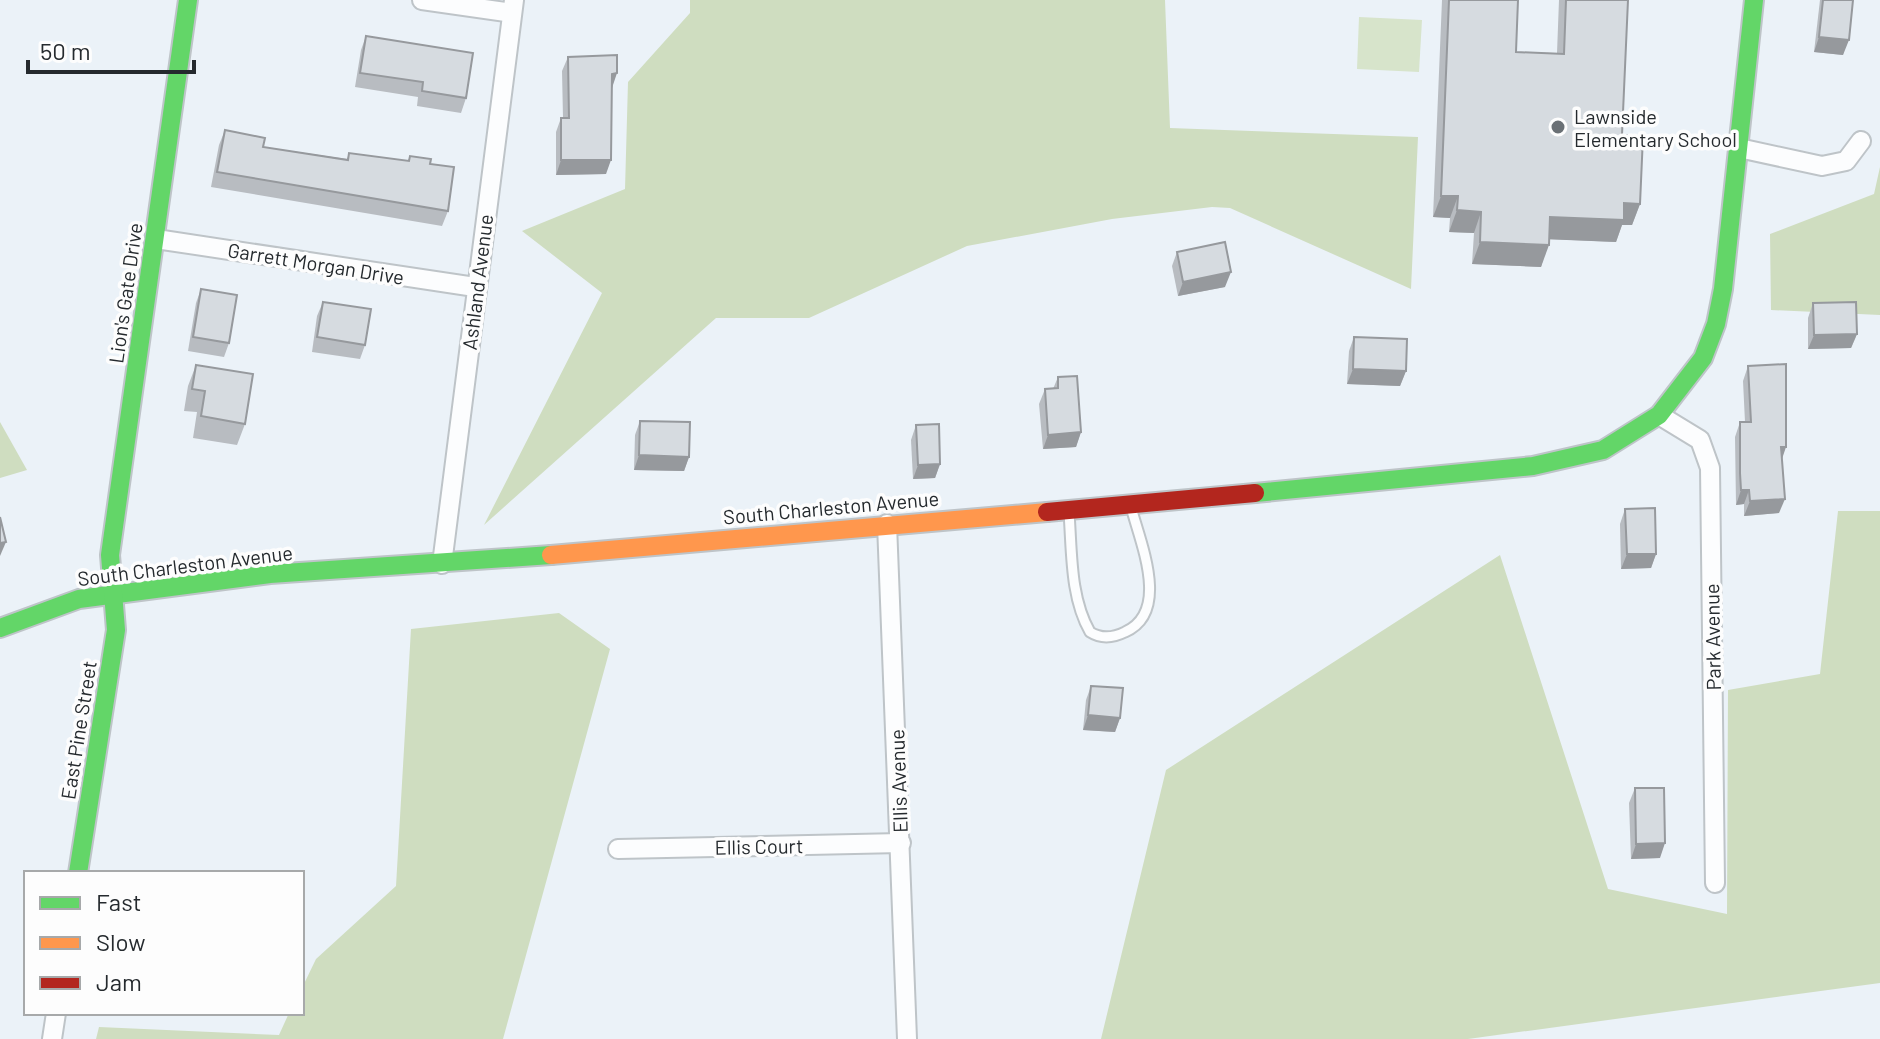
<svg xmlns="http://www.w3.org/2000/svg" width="1880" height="1039" viewBox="0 0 1880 1039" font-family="Barlow,sans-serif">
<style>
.green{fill:#d7e4cb}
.forest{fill:#cfddc0}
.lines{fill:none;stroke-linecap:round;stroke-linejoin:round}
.lane-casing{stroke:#bec4c8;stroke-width:13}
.street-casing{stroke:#bec4c8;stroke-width:22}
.fast-casing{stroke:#bec4c8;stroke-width:22}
.slow-casing{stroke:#bec4c8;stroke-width:22}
.jam-casing{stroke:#bec4c8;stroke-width:22}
.lane{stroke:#fcfdfe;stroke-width:9}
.street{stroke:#fcfdfe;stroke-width:18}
.fast{stroke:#63d668;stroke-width:18}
.slow{stroke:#ff974d;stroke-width:18}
.jam{stroke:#b3261e;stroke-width:18}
.wall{fill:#b8bcc1}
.shaded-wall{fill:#96999d}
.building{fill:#d6dbe0;stroke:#96999d;stroke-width:2}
.poi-dot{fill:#6a7075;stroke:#fdfdfd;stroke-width:3}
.labels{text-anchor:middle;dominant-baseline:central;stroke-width:7;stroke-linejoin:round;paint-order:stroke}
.poi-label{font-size:20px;fill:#252a2e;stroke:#fdfdfd;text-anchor:start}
.street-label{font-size:20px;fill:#252a2e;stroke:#fdfdfd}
</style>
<rect width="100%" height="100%" fill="#ebf2f8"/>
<path class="green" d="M1359,17l63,3 -3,52 -62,-3z"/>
<g class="forest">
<path d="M690,0h475l5,128 248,9 -7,152 -181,-81 -18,-1 -100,12 -145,27 -158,72h-93l-232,207 118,-232 -80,-62 103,-42 3,-107 62,-69z"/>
<path d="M1880,167v148l-109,-5 -1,-76 104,-40z"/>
<path d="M0,422l27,48 -27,8z"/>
<path d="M1838,511h42v472l-412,56h-367l65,-269 334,-215 108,334 119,25 1,-224 92,-16z"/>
<path d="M559,613l51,36 -107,390h-407l3,-12 180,8 10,-22h13v-25l14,-29 80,-73 15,-257z"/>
</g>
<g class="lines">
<defs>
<path id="lane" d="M1069,513c3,39 1,84 21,119 11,7 23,6 35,0 46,-20 15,-90 6,-125"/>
<g id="street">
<path d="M422,0l90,13"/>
<path d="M1739,148l83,18 24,-5 15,-20"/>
<path d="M156,239l319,48"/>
<path d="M1659,415l41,25 10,28 5,415"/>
<path d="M887,524l20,515"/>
<path d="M442,564l72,-564"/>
<path d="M618,849l283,-6"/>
<path d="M52,1039l4,-26"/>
</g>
<g id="fast">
<path d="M1255,493l278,-27 70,-16 56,-35 44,-57 13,-34 7,-35 31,-289"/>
<path d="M0,628l79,-29 191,-25 281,-19"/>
<path d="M78,873l38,-243 -6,-75 78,-555"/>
</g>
<path id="slow" d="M551,555l496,-43"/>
<path id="jam" d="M1047,512l208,-19"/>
</defs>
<use href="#lane" class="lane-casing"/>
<use href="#street" class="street-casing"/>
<use href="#fast" class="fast-casing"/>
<use href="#slow" class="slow-casing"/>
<use href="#jam" class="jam-casing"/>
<use href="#lane" class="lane"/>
<use href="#street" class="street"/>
<use href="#fast" class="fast"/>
<use href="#slow" class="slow"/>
<use href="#jam" class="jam"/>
</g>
<g class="wall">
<path d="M1442,0h76l-2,52 41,1 2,-53h69l-6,135 18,69 -8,21h-10l-6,17 -67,-3 -8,28 -69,-3 2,-31 -25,-1 1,-14 -17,-1z"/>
<path d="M1820,0h33l-10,55 -29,-3z"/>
<path d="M366,36l100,62 -5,15 -44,-7 1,-9 -63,-10 6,-37z"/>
<path d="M568,57l44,31 -6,86 -50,1v-43l5,-14h2l-1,-47z"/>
<path d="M225,130l38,17 84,12 2,-6 59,8 2,-5 20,8 18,47 -6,15 -231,-39 8,-42z"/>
<path d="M1177,252l48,35 -47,9 -6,-30z"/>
<path d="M201,289l28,54 -5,14 -36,-6 8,-48z"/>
<path d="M323,302l42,43 -5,14 -48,-7 5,-36z"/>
<path d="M1813,303l44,31 -6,14 -43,1v-31z"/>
<path d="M1354,337l52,34 -6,15 -53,-2 2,-33z"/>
<path d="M196,365l49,59 -8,21 -44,-7 4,-26 -13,-1 4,-25z"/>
<path d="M1748,366l34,93 -3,54 -35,3v-12l-8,1 -1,-68 5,-15h5l-2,-41z"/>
<path d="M1058,377l23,55 -5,15 -33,2 -4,-45 6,-15h8z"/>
<path d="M640,421l49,36 -5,14 -50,-1 1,-35z"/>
<path d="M916,425l24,39 -5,14 -22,1 -2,-39z"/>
<path d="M1625,509l31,45 -5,14 -30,1 -1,-45z"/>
<path d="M1091,686l29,32 -5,14 -32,-2 3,-30z"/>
<path d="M1635,788l25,70 -29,1 -2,-56z"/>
</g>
<g class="shaded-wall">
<path d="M1819,37l30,3 -6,15 -29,-3z"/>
<path d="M617,73l-5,15v-14z"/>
<path d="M561,160h50l-5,14 -50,1z"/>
<path d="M1441,196h17l-8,22 -17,-1z"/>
<path d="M1624,203l16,1 -8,21h-10l-6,17 -74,-3 8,-22z"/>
<path d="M1457,210l24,2 -7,21 -25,-1z"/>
<path d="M1480,242l69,3 -8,22 -69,-3z"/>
<path d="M1231,272l-6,15 -47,9 5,-14z"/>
<path d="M1857,334l-6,14 -43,1 6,-14z"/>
<path d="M1353,369l53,2 -6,15 -53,-2z"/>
<path d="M1081,432l-5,15 -33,2 5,-14z"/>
<path d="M1781,447h5l-5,15z"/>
<path d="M639,455l50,2 -5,14 -50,-1z"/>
<path d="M940,464l-5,14 -22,1 5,-14z"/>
<path d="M1741,490h8l-5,14 -8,1z"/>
<path d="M1785,499l-6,14 -35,3 6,-15z"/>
<path d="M6,542l-6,14v-13z"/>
<path d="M1627,554h29l-5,14 -30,1z"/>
<path d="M1088,715l32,3 -5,14 -32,-2z"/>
<path d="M1665,843l-5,15 -29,1 5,-15z"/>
</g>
<g class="building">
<path d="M1449,0h69l-2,52 48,2 2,-54h62l-6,135 21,1 -3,68 -16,-1v17l-74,-3 -1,28 -69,-3 1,-30 -24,-2 1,-14h-17z"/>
<path d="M1823,0h30l-4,40 -30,-3z"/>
<path d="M366,36l107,17 -7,45 -44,-7 1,-9 -63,-9z"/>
<path d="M617,55v18l-5,1 -1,86h-50v-42h8l-1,-61z"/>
<path d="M225,130l40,8 -2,9 85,13 1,-7 60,8 1,-5 21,3 -1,5 24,3 -6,44 -231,-39z"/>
<path d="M1225,242l6,30 -48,10 -6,-30z"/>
<path d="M201,289l36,6 -8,48 -36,-6z"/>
<path d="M323,302l48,7 -6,36 -48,-8z"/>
<path d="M1856,302l1,32 -43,1 -1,-32z"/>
<path d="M1354,337l53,2 -1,32 -53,-2z"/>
<path d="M1786,364v83h-5l4,52 -35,2 -1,-11h-8l-1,-17v-51h11l-3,-56z"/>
<path d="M196,365l57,9 -8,50 -44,-8 4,-25 -13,-2z"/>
<path d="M1077,376l4,56 -33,3 -3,-46 13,-1v-11z"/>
<path d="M640,421l50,1 -1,35 -50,-2z"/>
<path d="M939,424l1,40 -22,1 -2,-40z"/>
<path d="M1655,508l1,46h-29l-2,-45z"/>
<path d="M0,517l6,25 -6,1z"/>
<path d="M1091,686l32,2 -3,30 -32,-3z"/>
<path d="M1635,788h29l1,55 -29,1z"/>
</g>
<circle class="poi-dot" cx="1558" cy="127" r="8"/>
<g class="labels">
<g class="poi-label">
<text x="1574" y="116">Lawnside<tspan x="1574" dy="23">Elementary School</tspan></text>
</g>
<g class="street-label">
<text transform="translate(316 263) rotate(9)">Garrett Morgan Drive</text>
<text transform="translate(477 282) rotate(-83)">Ashland Avenue</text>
<text transform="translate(125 293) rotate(-82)">Lion's Gate Drive</text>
<text transform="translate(831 507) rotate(-5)">South Charleston Avenue</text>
<text transform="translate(185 565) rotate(-7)">South Charleston Avenue</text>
<text transform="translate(1712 637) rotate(-91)">Park Avenue</text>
<text transform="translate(78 730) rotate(-81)">East Pine Street</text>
<text transform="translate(898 781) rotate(-92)">Ellis Avenue</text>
<text transform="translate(759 846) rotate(-1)">Ellis Court</text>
</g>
</g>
<rect x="24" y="871" width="280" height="144" fill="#fdfdfd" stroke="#a7a9aa" stroke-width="2"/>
<rect x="40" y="897" width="40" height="12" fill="#63d668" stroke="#a7a9aa" stroke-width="2"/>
<text x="96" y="911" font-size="24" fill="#252a2e">Fast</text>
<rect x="40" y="937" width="40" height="12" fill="#ff974d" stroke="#a7a9aa" stroke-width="2"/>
<text x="96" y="951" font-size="24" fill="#252a2e">Slow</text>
<rect x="40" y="977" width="40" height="12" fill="#b3261e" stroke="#a7a9aa" stroke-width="2"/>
<text x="96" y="991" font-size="24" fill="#252a2e">Jam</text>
<path d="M28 60v12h166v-12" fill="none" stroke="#252a2e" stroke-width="4"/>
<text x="40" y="60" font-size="24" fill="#252a2e" stroke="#fdfdfd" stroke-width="6" paint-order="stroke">50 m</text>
</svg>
